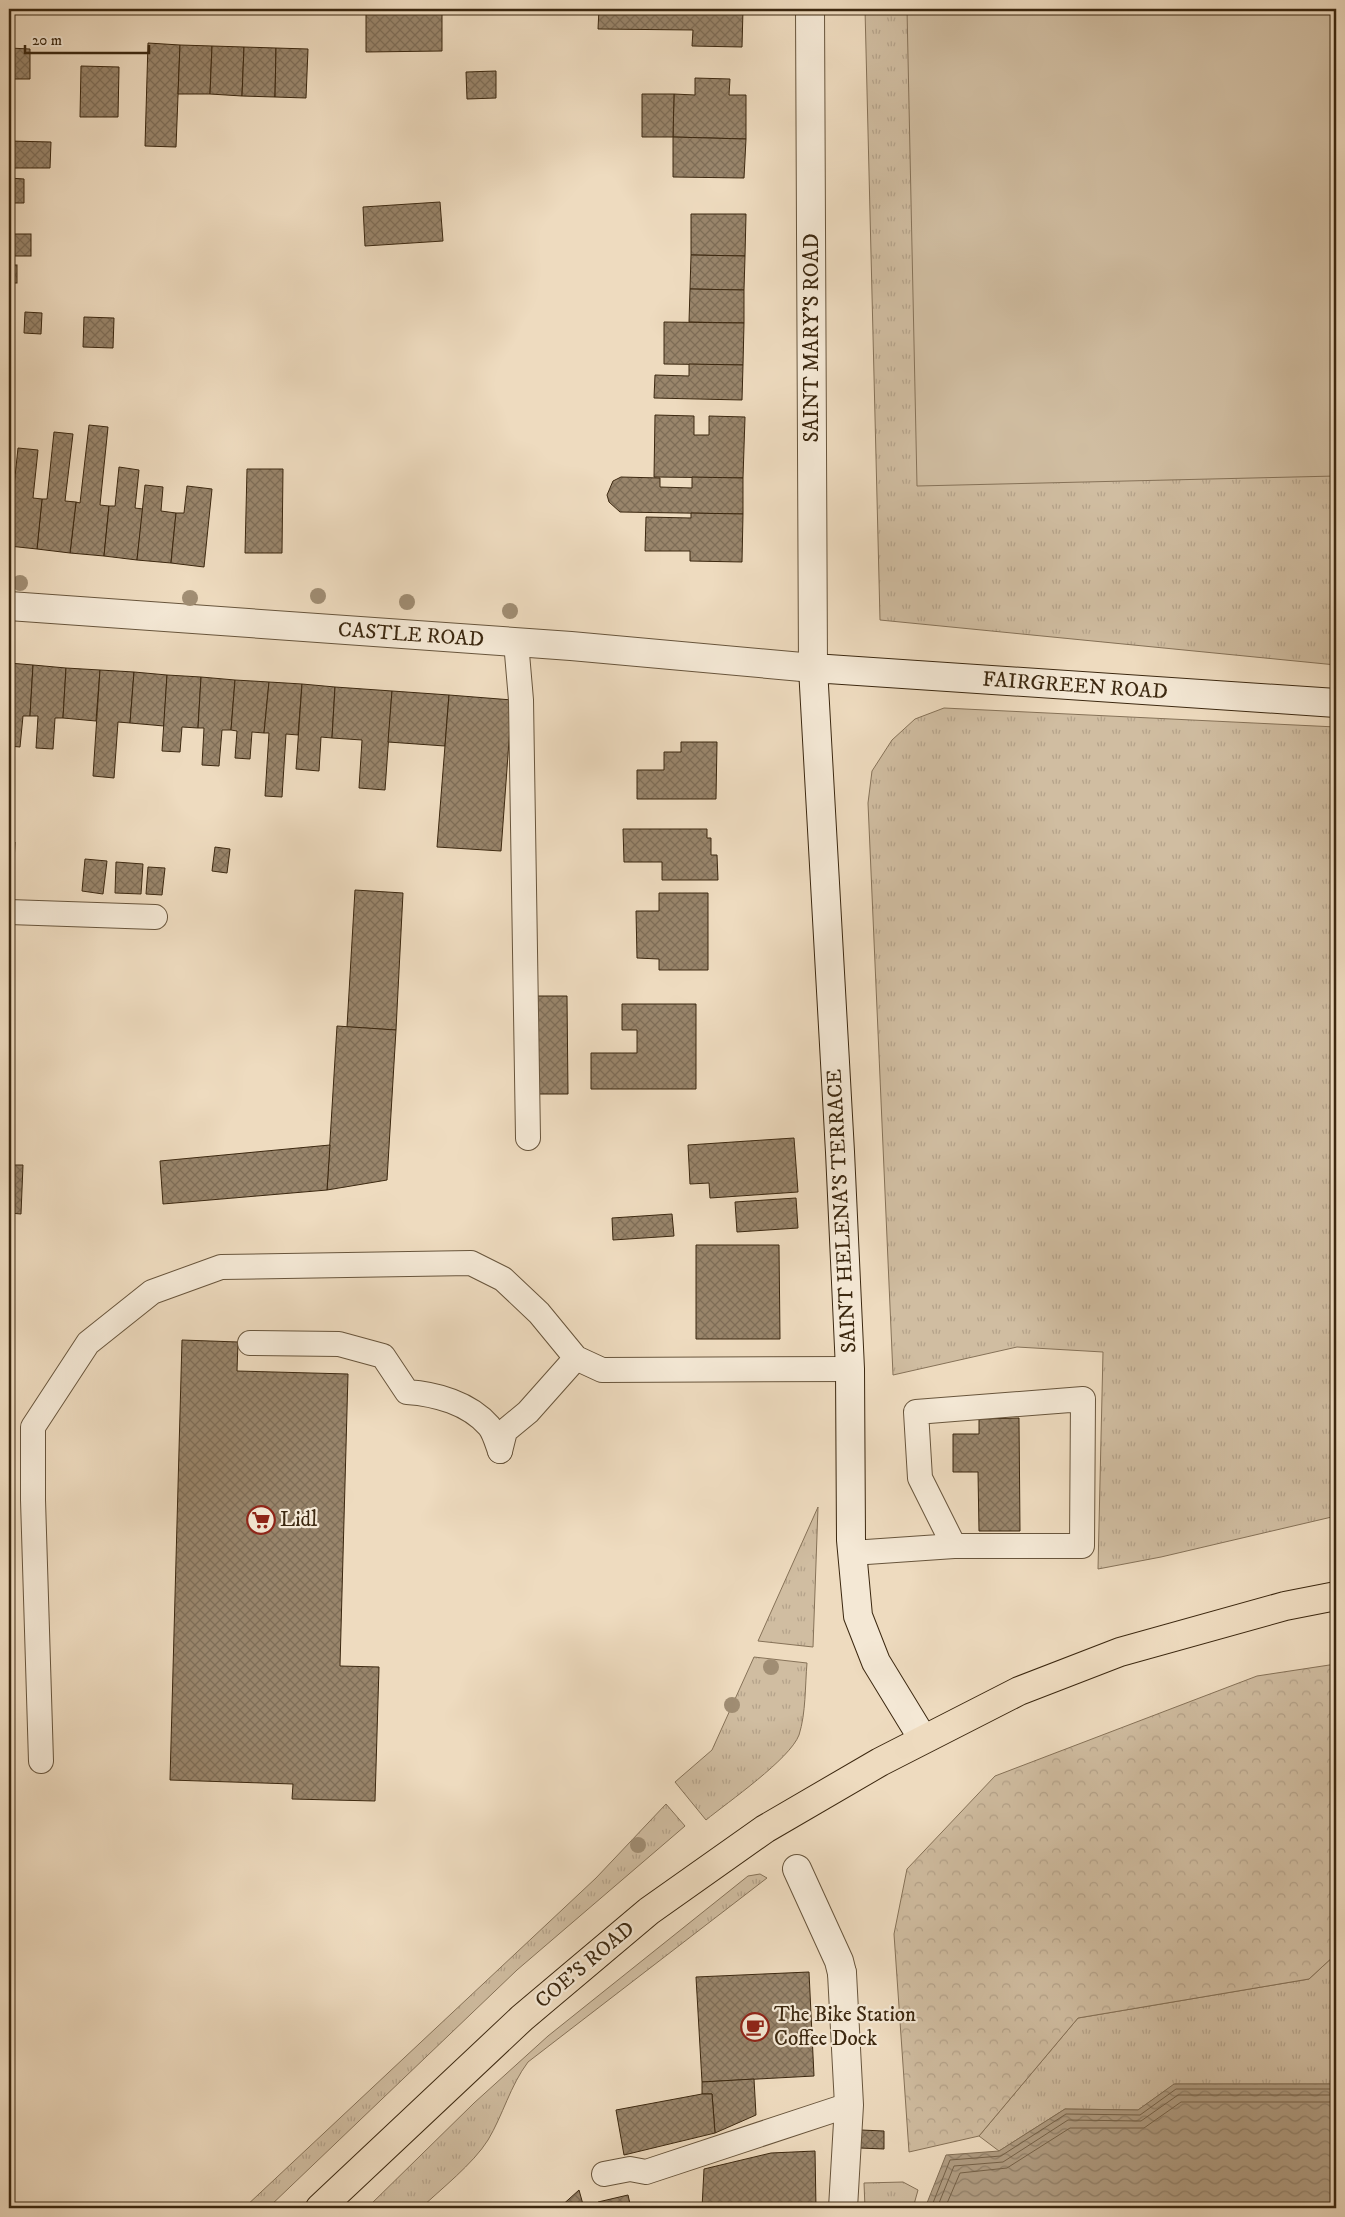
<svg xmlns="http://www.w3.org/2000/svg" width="1345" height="2217" viewBox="0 0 1345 2217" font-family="'IM FELL DW Pica',serif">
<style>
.grass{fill:url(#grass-tufts);stroke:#867258}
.forest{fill:url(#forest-crowns);stroke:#867258}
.pitch{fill:#d0bda1;stroke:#867258}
.water{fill:url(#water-waves);stroke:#826f56}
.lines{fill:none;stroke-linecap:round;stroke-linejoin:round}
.shore{stroke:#76634a;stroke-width:1}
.building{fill:url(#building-cross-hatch);stroke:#3c2810}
.service-casing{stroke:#68553c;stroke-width:26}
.pedestrian-casing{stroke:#68553c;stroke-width:30}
.minor-casing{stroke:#68553c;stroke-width:30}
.tertiary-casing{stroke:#68553c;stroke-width:30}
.secondary-casing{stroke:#3c2810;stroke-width:30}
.primary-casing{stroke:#3c2810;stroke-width:30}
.service{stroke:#f4e8d5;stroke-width:24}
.pedestrian{stroke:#f4e8d5;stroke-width:28}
.minor{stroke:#f4e8d5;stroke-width:28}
.tertiary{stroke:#f4e8d5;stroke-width:28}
.secondary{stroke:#f4e8d5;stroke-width:28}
.primary{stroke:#eedbbf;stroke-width:28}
.tree{fill:#a08d73}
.labels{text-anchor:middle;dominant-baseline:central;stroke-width:4.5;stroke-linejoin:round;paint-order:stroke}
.street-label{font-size:21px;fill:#3c2810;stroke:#f4e8d5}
.poi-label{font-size:21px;fill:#3c2810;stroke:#f4e8d5;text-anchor:start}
</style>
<defs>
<pattern id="grass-tufts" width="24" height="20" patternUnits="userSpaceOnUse" patternTransform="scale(1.25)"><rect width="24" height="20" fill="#d0bda1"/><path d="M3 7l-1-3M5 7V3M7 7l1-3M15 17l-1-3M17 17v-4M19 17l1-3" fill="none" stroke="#b4a28a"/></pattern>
<pattern id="forest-crowns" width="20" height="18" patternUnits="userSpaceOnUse" patternTransform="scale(1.25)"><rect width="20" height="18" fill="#d0bda1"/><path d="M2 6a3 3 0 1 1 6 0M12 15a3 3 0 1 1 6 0" fill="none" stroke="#b4a28a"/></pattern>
<pattern id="water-waves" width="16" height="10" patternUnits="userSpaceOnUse" patternTransform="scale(1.25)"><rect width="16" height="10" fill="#b19e84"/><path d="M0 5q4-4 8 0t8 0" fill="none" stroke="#91816b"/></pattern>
<pattern id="building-cross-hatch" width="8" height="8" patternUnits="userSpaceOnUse" patternTransform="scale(1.25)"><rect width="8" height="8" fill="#99856b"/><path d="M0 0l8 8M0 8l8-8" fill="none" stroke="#7e6d57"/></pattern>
</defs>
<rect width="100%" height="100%" fill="#eedbbf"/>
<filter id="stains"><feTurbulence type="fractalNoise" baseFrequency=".004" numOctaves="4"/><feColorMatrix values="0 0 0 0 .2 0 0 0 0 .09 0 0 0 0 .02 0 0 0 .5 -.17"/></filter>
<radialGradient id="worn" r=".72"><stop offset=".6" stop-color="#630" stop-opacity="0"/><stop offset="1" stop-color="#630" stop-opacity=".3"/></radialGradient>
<g class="grass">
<path d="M865,9h471v656l-456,-45z"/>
<path d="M944,708l392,19v789l-175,41 -63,12 5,-217 -86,-5 -124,28 -25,-572 4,-32 20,-31 23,-21z"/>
<path d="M818,1507l-5,140 -55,-6z"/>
<path d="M754,1657l53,6c-2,23 -1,50 -8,72 -9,24 -71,67 -93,85l-31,-38 37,-32z"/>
<path d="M666,1804l19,22 -168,144 -249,238h-24l352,-330z"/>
<path d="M760,1874l7,4 -239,184c-18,24 -25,53 -40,78 -15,24 -47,49 -67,68h-54l107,-105 74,-67 200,-160z"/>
<path d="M1336,1954v130h-161l-37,26 -73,-1 -66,42 -20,-15 99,-118 231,-39z"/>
<path d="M903,2182l15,8 -5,18h-48l-1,-25z"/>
</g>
<path class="forest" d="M1336,1664v290l-27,25 -231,39 -99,118 -70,16 -15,-218 13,-65 88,-93 262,-100z"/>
<path class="pitch" d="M907,9h429v467l-419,10z"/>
<path class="water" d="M1174,2084h162v124h-411l21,-53 53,-4 66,-42 73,1z"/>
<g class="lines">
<g class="shore">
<path d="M931,2208l19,-48 51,-4 65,-42 74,1 36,-26h160"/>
<path d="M937,2208l17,-42 49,-4 65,-42 73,1 37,-26h158"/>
<path d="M945,2208l15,-35 47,-5 63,-40h74l37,-26h155"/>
</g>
</g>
<g class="building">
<path d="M366,9h76v42l-76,1z"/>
<path d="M599,9h144l-1,38 -50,-1 1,-16 -95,-1z"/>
<path d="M148,43l32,2 -4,102 -31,-1z"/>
<path d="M180,45l32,1 -2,48h-32z"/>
<path d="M212,46l32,1 -2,49 -32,-2z"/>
<path d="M244,47l32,1 -1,49 -33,-1z"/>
<path d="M9,48l21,1v30h-21z"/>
<path d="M276,48l32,1 -2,49 -31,-1z"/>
<path d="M81,66l38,1 -1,50h-38z"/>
<path d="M496,71v27l-29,1 -1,-27z"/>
<path d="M695,78l35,1 -1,16h17v44l-73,-2 1,-43 21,1z"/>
<path d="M642,94h32l-1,43h-31z"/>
<rect x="9" y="114" width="3" height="22"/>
<path d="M673,137l73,2 -2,39 -71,-1z"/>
<path d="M9,141l42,1 -1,26h-41z"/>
<path d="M9,178l15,1v24h-15z"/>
<path d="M440,202l3,39 -78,5 -2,-39z"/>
<path d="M691,214h55l-1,42 -54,-1z"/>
<rect x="9" y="234" width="22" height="22"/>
<path d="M691,255l54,1 -1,34 -54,-1z"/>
<rect x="9" y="265" width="8" height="18"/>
<path d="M690,289l54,1v33l-55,-1z"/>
<path d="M25,312l17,1 -1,21 -17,-1z"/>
<path d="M84,317l30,1 -1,30 -30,-1z"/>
<path d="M664,322l80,1 -1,42 -79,-1z"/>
<path d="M689,364l54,1 -1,35 -88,-2 1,-23 34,1z"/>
<path d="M655,415l39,1v19h15v-19l36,1 -2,61 -89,-1z"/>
<path d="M89,425l19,2 -8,78 9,1 -5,50 -34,-3 6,-51 4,1z"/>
<path d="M54,432l19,2 -8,67 11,1 -6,51 -33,-4 5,-50h5z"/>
<path d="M18,448l20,2 -5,48 9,1 -5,50 -28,-3v-51l4,1z"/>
<path d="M119,467l20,3 -4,38 8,1 -6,51 -33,-4 5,-50h6z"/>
<path d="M247,469h36l-1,84h-37z"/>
<path d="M621,477l39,1v9l32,1v-11l51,1v36l-123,-2 -11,-10 -2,-7 6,-14z"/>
<path d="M145,485l18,2 -2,24 15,2 -5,50 -34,-3z"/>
<path d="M187,486l25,3 -8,78 -33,-4 5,-50h8z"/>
<path d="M691,513l52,1 -1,48 -52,-1v-10h-45l1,-34 45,1z"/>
<path d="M9,663l24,2 -3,51h-7l-3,31 -11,-1z"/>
<path d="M33,665l33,3 -3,50h-8l-2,31 -17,-1 2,-32h-8z"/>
<path d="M66,668l34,2 -4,51 -33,-3z"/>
<path d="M100,670l34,2 -4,51 -12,-1 -4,56 -21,-2z"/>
<path d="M134,672l33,3 -3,51 -34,-3z"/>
<path d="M167,675l34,2 -3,51 -16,-1 -2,25 -18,-1z"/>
<path d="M201,677l34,3 -4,50h-9l-3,36 -17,-1 2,-37h-6z"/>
<path d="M235,680l34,2 -5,51 -12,-1 -2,27 -15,-1 2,-27 -6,-1z"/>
<path d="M269,682l33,2 -4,51 -12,-1 -4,63 -17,-1 4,-63h-5z"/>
<path d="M302,684l33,3 -3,51 -11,-1 -2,34 -23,-2z"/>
<path d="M335,687l57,4 -7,99 -26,-2 3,-48 -30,-2z"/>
<path d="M392,691l57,4 -4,51 -57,-4z"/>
<path d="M449,695l63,5 -11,151 -64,-4z"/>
<path d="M681,742h36l-1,57h-79v-29h27v-18h17z"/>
<path d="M623,829h84v9h4v17h6l1,25h-56v-18h-38z"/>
<path d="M9,842h6l-2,45 -4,-1z"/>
<path d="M215,847l15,2 -3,24 -15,-2z"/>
<path d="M85,859l22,2 -4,33 -21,-3z"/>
<path d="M116,862l27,2 -2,30 -26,-1z"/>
<path d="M148,867l17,1 -3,27 -16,-1z"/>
<path d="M355,890l48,3 -7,137 -49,-3z"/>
<path d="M659,893h49v77h-49v-11l-22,-1 -1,-47h23z"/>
<path d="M534,996h33l1,98h-33z"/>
<path d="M622,1004h74v85h-105v-36h46v-23h-15z"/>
<path d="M337,1026l59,4 -9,150 -60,10z"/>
<path d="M794,1138l4,54 -88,6 -1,-15 -19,1 -2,-39z"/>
<path d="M330,1145l-3,45 -164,14 -3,-43z"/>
<path d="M9,1165h14l-2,49 -12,-1z"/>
<path d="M796,1198l2,30 -61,4 -2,-30z"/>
<path d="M672,1214l2,22 -61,4 -1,-22z"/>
<path d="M696,1245h83l1,94h-84z"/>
<path d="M182,1340l56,2 -1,29 111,3 -8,292 39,1 -4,134 -83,-2 1,-15 -123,-4z"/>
<path d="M1019,1418l1,113h-41l-1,-59h-25v-38h26v-15z"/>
<path d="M809,1972l5,104 -112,6 -6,-105z"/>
<path d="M754,2079l2,36 -41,18 -3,-39h-10v-12z"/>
<path d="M702,2094h10l3,39 -91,22 -8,-45z"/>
<path d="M861,2130l23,1v18l-24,-1z"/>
<path d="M815,2151l1,57h-114l2,-39 67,-16z"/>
<path d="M579,2190l5,18h-25z"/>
<path d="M628,2195l3,13h-31l-2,-6z"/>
</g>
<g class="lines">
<defs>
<g id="service">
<path d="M516,642l5,58 7,438"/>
<path d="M9,912l146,5"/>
<path d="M250,1343l89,1 44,12 24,36c29,2 62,11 82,34 5,6 8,17 11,25"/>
<path d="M500,1451l5,-20 23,-19 48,-54"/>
<path d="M852,1553l102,-7h128l1,-147 -167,13 4,66 34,68"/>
<path d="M41,1761l-8,-261v-73l55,-84 64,-51 69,-25 250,-4 32,16 36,34 37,45 26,12 248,-1"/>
<path d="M604,2174l26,-5 16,3 203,-67"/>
</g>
<path id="pedestrian" d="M797,1869l42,92 3,12"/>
<g id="minor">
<path d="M9,606l562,40 242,22"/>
<path d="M842,1973l7,132 -6,103"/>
</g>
<path id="tertiary" d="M810,9l3,659"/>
<path id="secondary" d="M923,1739l-47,-77 -18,-46 -7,-76 -1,-171 -10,-217 -27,-484 523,35"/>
<path id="primary" d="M320,2208l202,-190 127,-107 116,-82 115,-67 139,-71 101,-39 165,-46 51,-10"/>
</defs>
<use href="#service" class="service-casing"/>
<use href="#pedestrian" class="pedestrian-casing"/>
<use href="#minor" class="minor-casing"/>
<use href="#tertiary" class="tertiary-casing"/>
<use href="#secondary" class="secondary-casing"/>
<use href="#primary" class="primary-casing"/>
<use href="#service" class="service"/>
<use href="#pedestrian" class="pedestrian"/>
<use href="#minor" class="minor"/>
<use href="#tertiary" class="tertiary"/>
<use href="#secondary" class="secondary"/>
<use href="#primary" class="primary"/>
</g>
<g class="tree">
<circle cx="20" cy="583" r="8"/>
<circle cx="318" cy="596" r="8"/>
<circle cx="190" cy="598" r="8"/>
<circle cx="407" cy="602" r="8"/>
<circle cx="510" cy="611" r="8"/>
<circle cx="771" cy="1667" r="8"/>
<circle cx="732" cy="1705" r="8"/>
<circle cx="638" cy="1845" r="8"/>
</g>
<defs>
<symbol id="supermarket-ring" viewBox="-11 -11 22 22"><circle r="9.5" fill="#f4e8d5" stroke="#8f2418" stroke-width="1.5"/><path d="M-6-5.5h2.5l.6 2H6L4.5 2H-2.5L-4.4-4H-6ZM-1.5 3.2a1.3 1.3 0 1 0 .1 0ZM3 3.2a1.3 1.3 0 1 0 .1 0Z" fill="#8f2418"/></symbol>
<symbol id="cafe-ring" viewBox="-11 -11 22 22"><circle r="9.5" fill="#f4e8d5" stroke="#8f2418" stroke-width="1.5"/><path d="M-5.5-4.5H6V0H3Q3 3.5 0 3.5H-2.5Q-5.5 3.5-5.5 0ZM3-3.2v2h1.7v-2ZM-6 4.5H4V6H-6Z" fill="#8f2418"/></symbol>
</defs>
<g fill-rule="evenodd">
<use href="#supermarket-ring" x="245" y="1504" width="32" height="32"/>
<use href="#cafe-ring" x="739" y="2011" width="32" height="32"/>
</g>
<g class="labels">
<g class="street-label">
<text transform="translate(812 338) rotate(-90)">SAINT MARY'S ROAD</text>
<text transform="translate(411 635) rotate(4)">CASTLE ROAD</text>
<text transform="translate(1075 686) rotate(4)">FAIRGREEN ROAD</text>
<text transform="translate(842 1211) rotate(-93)">SAINT HELENA'S TERRACE</text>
<text transform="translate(585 1965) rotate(-40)">COE'S ROAD</text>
</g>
<g class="poi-label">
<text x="280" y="1520">Lidl</text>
<text x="774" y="2015">The Bike Station<tspan x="774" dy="24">Coffee Dock</tspan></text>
</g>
</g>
<rect width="1345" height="2217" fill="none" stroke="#eedbbf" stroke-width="30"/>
<rect x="10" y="10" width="1325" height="2197" fill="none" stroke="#3c2810" stroke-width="2.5"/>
<rect x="15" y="15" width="1315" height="2187" fill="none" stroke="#3c2810"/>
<path d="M25 45v8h124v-8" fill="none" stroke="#3c2810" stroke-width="2.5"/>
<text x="32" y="45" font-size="15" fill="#3c2810" stroke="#f4e8d5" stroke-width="4" paint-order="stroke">20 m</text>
<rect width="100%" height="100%" filter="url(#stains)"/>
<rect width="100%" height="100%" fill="url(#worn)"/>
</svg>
